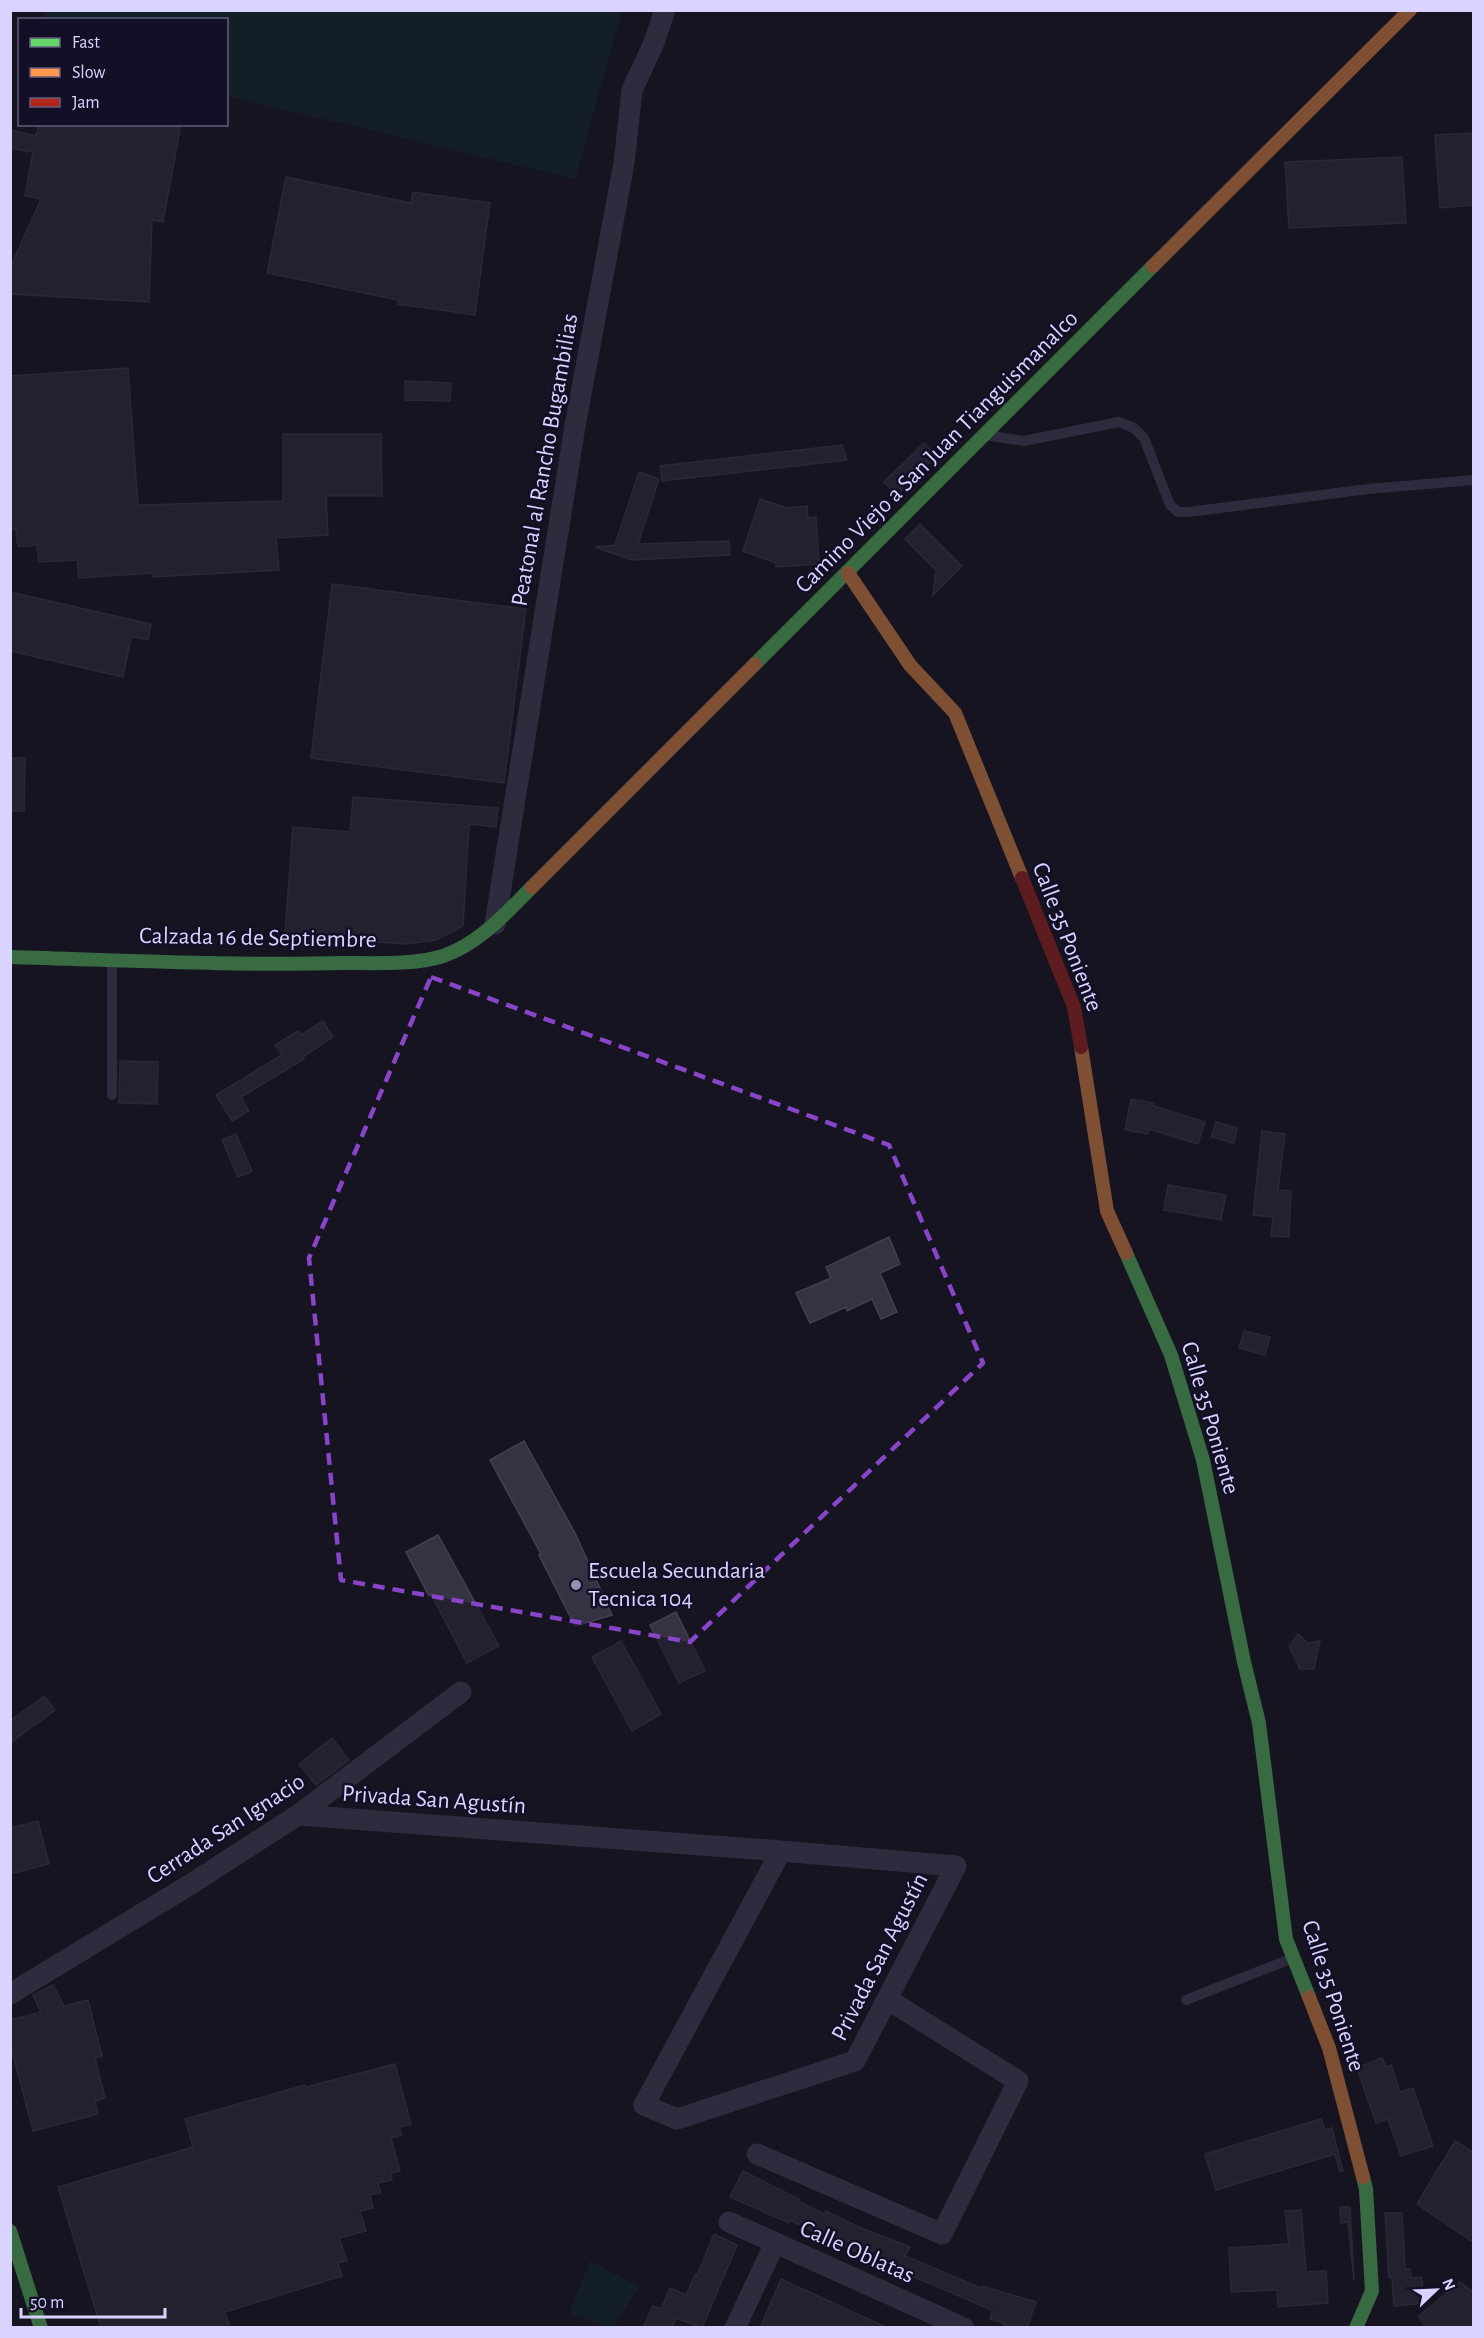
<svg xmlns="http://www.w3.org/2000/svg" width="1484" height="2338" viewBox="0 0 1484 2338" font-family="'Alegreya Sans',sans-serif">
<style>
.green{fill:#132c2d}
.building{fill:#343243;stroke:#433f54;stroke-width:1.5}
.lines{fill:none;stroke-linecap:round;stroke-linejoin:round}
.lane{stroke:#4a4962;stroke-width:10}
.street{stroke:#4a4962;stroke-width:21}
.fast{stroke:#63d668;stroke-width:14}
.slow{stroke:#ff974d;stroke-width:14}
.jam{stroke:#b3261e;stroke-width:14}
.marked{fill:none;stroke:#8945c9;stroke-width:4.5;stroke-dasharray:12 8;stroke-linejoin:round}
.poi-dot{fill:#9591b1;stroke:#130f26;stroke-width:2}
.labels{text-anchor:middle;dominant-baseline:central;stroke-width:5;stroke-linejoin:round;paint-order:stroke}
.street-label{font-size:24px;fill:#d9d4ff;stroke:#130f26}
.poi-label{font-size:24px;fill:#d9d4ff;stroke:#130f26;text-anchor:start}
</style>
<rect width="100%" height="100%" fill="#161421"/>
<g class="green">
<path d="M44,11v-1l578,1 -47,168 -348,-83 -1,-76 -184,-1z"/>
<path d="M590,2261l50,26 -27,40h-5l-39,-14z"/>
</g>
<g class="building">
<path d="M39,124h142l-18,98 -11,-2 -3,82 -139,-8v-26l31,-69 -16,-3 8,-44 -23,-4v-18l26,6z"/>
<path d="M1473,133v72l-33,3 -5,-73z"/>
<path d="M1402,157l4,66 -117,5 -4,-66z"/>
<path d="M286,177l125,26 2,-11 77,11 -15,112 -77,-11v-4l-131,-27z"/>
<path d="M128,368l10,137 145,-4v-67h98l1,62h-56l2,39 -52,3 3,32 -126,7v-4l-74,5 -2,-18 -38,2 -2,-17 -19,2 -2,-18 -6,1v-154z"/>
<path d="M405,381l46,2 -1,18 -45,-1z"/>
<path d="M924,443l12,13 -39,39 -13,-13z"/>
<path d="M842,445l5,15 -185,21 -2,-15z"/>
<path d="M639,472l20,7 -21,65 91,-3 1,14 -98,5 -37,-13 20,-2z"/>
<path d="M760,499l27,9 20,-2 1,12 8,-1 3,47 -43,3v-4l-33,-12z"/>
<path d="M920,524l42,42 -29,29 3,-25 -31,-31z"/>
<path d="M332,584l194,25 -22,174 -193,-25z"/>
<path d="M10,592l141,32 -3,16 -17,-3 -8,40 -113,-26z"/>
<path d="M10,758h15l-1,53h-14z"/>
<path d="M353,797l145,11 -2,19 -27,-3 -6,102 -27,14 -29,4 -73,-5v7h-50l9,-119 57,5z"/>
<path d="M323,1021l10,16 -30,20 1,2 -63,38 8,14 -17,10 -16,-26 66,-40 -7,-10 23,-14 3,4z"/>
<path d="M120,1061l38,1 -1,42 -38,-1z"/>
<path d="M1131,1099l23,4 -1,3 52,16 -7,22 -49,-15 -1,5 -23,-4z"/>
<path d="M1216,1122l21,6 -3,15 -23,-6z"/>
<path d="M1262,1131l23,3 -7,56 13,1 -2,46 -18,-1 2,-19 -20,-2z"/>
<path d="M236,1134l16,37 -14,6 -16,-37z"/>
<path d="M1168,1185l58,10 -5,25 -57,-10z"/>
<path d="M889,1237l11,27 -20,9 17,39 -16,7 -9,-20 -25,12 -1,-4 -36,16 -14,-30 35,-15 -5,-11z"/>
<path d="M1244,1331l26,6 -5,18 -26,-7z"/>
<path d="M524,1441l52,94 36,80 -37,11 -36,-71 2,-1 -51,-94z"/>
<path d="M438,1535l61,111 -32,17 -36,-69 -2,2 -23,-44z"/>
<path d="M676,1612l29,59 -26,12 -29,-58z"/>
<path d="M1298,1634l10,9 12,-2 -6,28h-14l-11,-23z"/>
<path d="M621,1641l40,73 -29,17 -40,-74z"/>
<path d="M44,1696l11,14 -45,33v-22z"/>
<path d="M332,1738l17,22 -33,25 -17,-21z"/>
<path d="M38,1821l11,43 -39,10v-46z"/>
<path d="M53,1985l11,21 24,-6 14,56 -7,2 10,40 -10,3 3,13 -65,17 -23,-88v-23l31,-8 -8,-17z"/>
<path d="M1382,2058l4,9 5,-2 9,27 13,-4 20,58 -32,10 -13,-37 -12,4 -19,-55z"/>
<path d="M395,2064l16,60 -12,3 3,8 -11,3 9,33 -9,2 1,7 -14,3 3,10 -11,2 3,13 -13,3 6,20 -27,7 8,23 -9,2 4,13 -117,36 5,16h-129l-43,-141 135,-40 -8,-28 120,-34 1,2z"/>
<path d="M1321,2119l4,11 7,-2 11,43 -3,1 -5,-18 -119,36 -11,-36z"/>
<path d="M1455,2141l18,11v90l-56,-38z"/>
<path d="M743,2171l56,28 -1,2 26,13 2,-3 35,17 49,19 -5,9 76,32 1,-2 54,16 -9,26h-25l2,-5 -14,-4 2,-9 -94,-40 -19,-11 -23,-7 -66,-32 -1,3 -59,-26z"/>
<path d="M1340,2207h10l4,74 -6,-59 -7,1z"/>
<path d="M1301,2210l5,62 20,-1 2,32 -50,4 -1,-17 -46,2 -2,-44 60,-4 -4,-33z"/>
<path d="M1385,2213h17l3,56h5l1,9 11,-1 2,26 -30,3 -2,-28h-3z"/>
<path d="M714,2234l23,11 -35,83 -26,-10 -4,10h-29l10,-22 8,3 9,-21 16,7 9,-20 2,1z"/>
<path d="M781,2279l74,34 33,15h-128z"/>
<path d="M1460,2282l13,10v36h-47l-7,-12z"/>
</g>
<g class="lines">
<g class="lane">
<path d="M991,436l33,5 95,-19 15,6 10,10 26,67 8,7h11l179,-23 106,-9"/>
<path d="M112,962v133"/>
<path d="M1186,2000l107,-42"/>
</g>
<g class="street">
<path d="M495,924l80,-498 49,-263 8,-73 21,-45 12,-35"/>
<path d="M298,1815l483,36 175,15 -101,195 -178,58 -33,-14 137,-254"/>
<path d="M10,1994l181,-110 107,-69 163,-123"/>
<path d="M757,2154l185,80 76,-153 -131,-82"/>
<path d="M729,2222l235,106"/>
<path d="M735,2328l40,-85"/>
</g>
<g class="fast">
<path d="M755,664l398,-398"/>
<path d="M10,957c111,3 222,9 333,6 29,0 73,2 100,-7 36,-12 63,-43 89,-69"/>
<path d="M1126,1253l45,102 32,105 41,202 15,61 27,216 23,58"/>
<path d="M10,2231l31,97"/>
<path d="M1356,2328l16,-37 -6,-102 -3,-12"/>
</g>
<g class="slow">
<path d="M1153,266l257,-256"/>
<path d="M848,573l62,92 45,48 67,165"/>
<path d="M532,887l223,-223"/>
<path d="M1081,1047l26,164 19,42"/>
<path d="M1309,1997l20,51 34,129"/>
</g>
<path class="jam" d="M1022,878l52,129 7,40"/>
</g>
<path d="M0 0H1484V2338H0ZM431,977l458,168 94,218 -293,279 -349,-62 -32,-322z" fill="#161421" fill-opacity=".55" fill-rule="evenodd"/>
<path class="marked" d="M431,977l458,168 94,218 -293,279 -349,-62 -32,-322z"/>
<circle class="poi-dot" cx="576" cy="1585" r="6"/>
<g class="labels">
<g class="street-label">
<text transform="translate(937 452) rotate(-45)">Camino Viejo a San Juan Tianguismanalco</text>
<text transform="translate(545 460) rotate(-80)">Peatonal al Rancho Bugambilias</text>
<text transform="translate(1067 937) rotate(69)">Calle 35 Poniente</text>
<text transform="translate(258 938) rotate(1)">Calzada 16 de Septiembre</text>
<text transform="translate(1210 1418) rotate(74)">Calle 35 Poniente</text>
<text transform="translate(434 1800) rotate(4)">Privada San Agustín</text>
<text transform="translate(226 1829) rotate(-33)">Cerrada San Ignacio</text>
<text transform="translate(880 1957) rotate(-63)">Privada San Agustín</text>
<text transform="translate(1333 1996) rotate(72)">Calle 35 Poniente</text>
<text transform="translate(857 2252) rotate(24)">Calle Oblatas</text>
</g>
<g class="poi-label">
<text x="588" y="1571">Escuela Secundaria<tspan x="588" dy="28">Tecnica 104</tspan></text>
</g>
</g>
<rect width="1484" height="2338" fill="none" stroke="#d9d4ff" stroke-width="24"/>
<rect x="18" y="18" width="210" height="108" fill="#130f26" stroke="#625e7d" stroke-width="1.5"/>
<rect x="30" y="38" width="30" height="9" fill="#63d668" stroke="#625e7d" stroke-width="1.5"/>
<text x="72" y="48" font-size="18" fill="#d9d4ff">Fast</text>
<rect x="30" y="68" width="30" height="9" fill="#ff974d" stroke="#625e7d" stroke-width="1.5"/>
<text x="72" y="78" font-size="18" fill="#d9d4ff">Slow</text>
<rect x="30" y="98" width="30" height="9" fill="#b3261e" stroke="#625e7d" stroke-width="1.5"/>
<text x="72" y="108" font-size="18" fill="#d9d4ff">Jam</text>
<g transform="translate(1436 2290) rotate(67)" stroke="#130f26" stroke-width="4.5" paint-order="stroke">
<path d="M0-4.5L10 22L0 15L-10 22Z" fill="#d9d4ff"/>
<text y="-9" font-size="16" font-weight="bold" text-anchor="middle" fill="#d9d4ff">N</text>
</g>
<path d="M21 2308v9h144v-9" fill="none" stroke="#d9d4ff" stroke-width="3"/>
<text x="30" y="2308" font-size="18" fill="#d9d4ff" stroke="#130f26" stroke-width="4.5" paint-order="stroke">50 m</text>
</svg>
